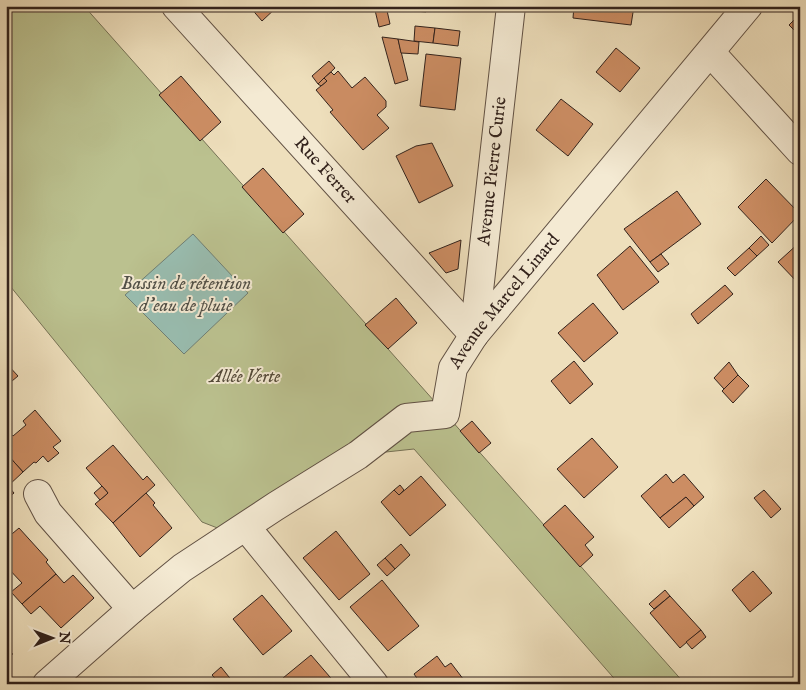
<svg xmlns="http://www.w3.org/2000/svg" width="806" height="690" viewBox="0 0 806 690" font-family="'IM FELL English',serif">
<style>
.green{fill:#bbc18f;stroke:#767256}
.water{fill:#99bdb0;stroke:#707f75}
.building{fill:#cc8d63;stroke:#32221c}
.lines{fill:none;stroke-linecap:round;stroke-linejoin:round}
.street-casing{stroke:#615144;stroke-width:30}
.street{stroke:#f4ead3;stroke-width:28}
.labels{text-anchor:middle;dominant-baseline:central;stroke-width:4;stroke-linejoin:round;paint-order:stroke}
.street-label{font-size:18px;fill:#32221c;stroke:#f4ead3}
.park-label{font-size:18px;font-style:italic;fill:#544a39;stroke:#f4ead3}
.water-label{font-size:19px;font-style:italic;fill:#515048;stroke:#f4ead3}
</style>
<rect width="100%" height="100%" fill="#eedfbc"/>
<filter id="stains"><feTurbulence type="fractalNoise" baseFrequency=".004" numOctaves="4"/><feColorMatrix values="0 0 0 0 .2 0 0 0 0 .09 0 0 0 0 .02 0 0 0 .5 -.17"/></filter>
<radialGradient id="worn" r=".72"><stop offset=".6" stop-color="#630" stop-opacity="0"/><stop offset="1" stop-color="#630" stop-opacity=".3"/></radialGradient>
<path class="green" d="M6,6h78l601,678h-66l-205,-235 -56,6 -125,79 -31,-12 -196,-241z"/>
<path class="water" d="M193,234l55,59 -64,61 -59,-59z"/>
<g class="building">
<path d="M241,6h8l1,2 -4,4z"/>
<path d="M249,6h29l-16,15z"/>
<path d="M374,6h12l4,18 -11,3z"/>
<path d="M394,6h33l-1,6 -32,-3z"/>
<path d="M574,6h60l-3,19 -58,-7z"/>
<path d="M800,14v22l-11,-11z"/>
<path d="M415,26l20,2 -2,15 -19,-2z"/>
<path d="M435,28l25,3 -2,15 -25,-3z"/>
<path d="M382,37l16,2 10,41 -13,4z"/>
<path d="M398,39l21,3 -1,12 -17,-1z"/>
<path d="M616,48l24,20 -20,24 -24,-20z"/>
<path d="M426,54l35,4 -6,52 -35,-4z"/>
<path d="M329,61l6,7 -17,16 -6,-8z"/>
<path d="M338,71l14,17 13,-11 21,24v6l-9,8 12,13 -26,22 -33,-38 3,-2 -17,-20 11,-9 -3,-3 7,-6 3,3z"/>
<path d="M181,76l40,46 -21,19 -41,-46z"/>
<path d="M324,78l3,3 -6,5 -3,-2z"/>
<path d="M561,99l32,25 -25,32 -32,-26z"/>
<path d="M432,143l21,43 -34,17 -23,-47 20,-10z"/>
<path d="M263,168l41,46 -21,19 -41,-46z"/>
<path d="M766,179l34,35 -28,29 -34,-36z"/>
<path d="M677,191l24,33 -51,38 -26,-33z"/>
<path d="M761,236l8,9 -12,11 -8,-8z"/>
<path d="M461,240l-3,29 -12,4 -17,-20z"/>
<path d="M800,242v43l-22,-23z"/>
<path d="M630,246l29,36 -36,28 -26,-35z"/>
<path d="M749,248l8,8 -22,20 -8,-8z"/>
<path d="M661,254l8,10 -11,8 -8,-10z"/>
<path d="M725,285l8,9 -35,30 -7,-10z"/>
<path d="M396,298l21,25 -29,26 -23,-24z"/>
<path d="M593,303l25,30 -34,29 -26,-29z"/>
<path d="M574,361l19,23 -23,20 -19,-23z"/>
<path d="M729,362l9,13 -14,14 -10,-11z"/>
<path d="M6,363l12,13 -12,10z"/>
<path d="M738,375l11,11 -16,17 -11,-12z"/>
<path d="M35,410l26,31 -8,6 6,6 -11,9 -5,-6 -7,7 -2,-1 -11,10 -17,-19v-23l7,6 13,-11 -3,-4z"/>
<path d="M472,421l19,22 -12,10 -19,-22z"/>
<path d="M592,438l26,29 -34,31 -27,-29z"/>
<path d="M113,445l30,35 4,-4 8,9 -42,38 -18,-19 13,-11 -22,-25z"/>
<path d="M6,453l17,19 -15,14 6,7 -8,7z"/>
<path d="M666,474l7,9 11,-9 20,23 -10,9 -8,-9 -26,21 -19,-22z"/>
<path d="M421,476l25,29 -36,31 -29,-34 13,-12 5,5z"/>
<path d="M400,485l4,5 -5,5 -5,-5z"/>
<path d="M102,486l6,7 -8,7 -6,-7z"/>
<path d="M764,490l17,19 -10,9 -17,-20z"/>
<path d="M146,493l9,10 -2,2 19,23 -32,29 -27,-34z"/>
<path d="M686,497l8,9 -25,22 -9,-10z"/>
<path d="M565,505l29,32 -9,8 8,10 -13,12 -37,-42z"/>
<path d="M19,528l29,32 -2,2 10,12 -34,30 -11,-12 11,-9 -16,-17v-27z"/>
<path d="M336,531l34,43 -31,26 -36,-42z"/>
<path d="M401,544l9,11 -15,14 -10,-11z"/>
<path d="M385,558l10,11 -8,7 -10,-11z"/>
<path d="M753,571l19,22 -22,19 -18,-22z"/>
<path d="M56,574l8,9 9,-8 21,23 -33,30 -21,-22 -9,8 -9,-10z"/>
<path d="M382,580l37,46 -31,25 -38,-44z"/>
<path d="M665,590l5,6 -16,13 -5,-5z"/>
<path d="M262,595l30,36 -29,24 -30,-36z"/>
<path d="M670,596l31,34 -21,18 -30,-35z"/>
<path d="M701,630l5,7 -14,12 -6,-7z"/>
<path d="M6,647l7,7 -7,6z"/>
<path d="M311,655l25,29h-48l-5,-6z"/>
<path d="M437,656l8,11 6,-4 16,21h-46l-7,-10z"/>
<path d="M221,667l12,15 -2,2h-11l-8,-9z"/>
</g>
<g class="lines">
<defs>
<g id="street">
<path id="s1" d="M176,6l298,329"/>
<path d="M711,53l89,98"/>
<path id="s2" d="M474,335l37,-329"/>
<path d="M38,494l10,19 84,96"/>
<path d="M246,527l128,157"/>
<path id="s3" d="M47,684l85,-75 50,-41 94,-62 82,-51 48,-37 39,-4 8,-46 21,-33 274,-329"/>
</g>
</defs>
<use href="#street" class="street-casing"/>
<use href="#street" class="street"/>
</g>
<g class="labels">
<g class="street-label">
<text stroke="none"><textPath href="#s1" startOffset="222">Rue Ferrer</textPath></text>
<text stroke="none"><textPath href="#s2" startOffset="165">Avenue Pierre Curie</textPath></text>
<text stroke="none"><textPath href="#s3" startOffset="618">Avenue Marcel Linard</textPath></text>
</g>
<g class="park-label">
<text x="245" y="377">Allée Verte</text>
</g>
<g class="water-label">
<text x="186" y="284">Bassin de rétention<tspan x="186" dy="22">d'eau de pluie</tspan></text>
</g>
</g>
<rect width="806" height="690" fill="none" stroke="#eedfbc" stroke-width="25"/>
<rect x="8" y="8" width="791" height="675" fill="none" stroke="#32221c" stroke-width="2.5"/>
<rect x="12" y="12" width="781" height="665" fill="none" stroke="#32221c"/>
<g transform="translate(52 638) rotate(89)" stroke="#f4ead3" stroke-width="4" paint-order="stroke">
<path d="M0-4L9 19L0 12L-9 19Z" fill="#32221c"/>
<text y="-8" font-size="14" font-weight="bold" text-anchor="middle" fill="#32221c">N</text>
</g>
<rect width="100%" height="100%" filter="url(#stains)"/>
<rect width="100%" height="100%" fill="url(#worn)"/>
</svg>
